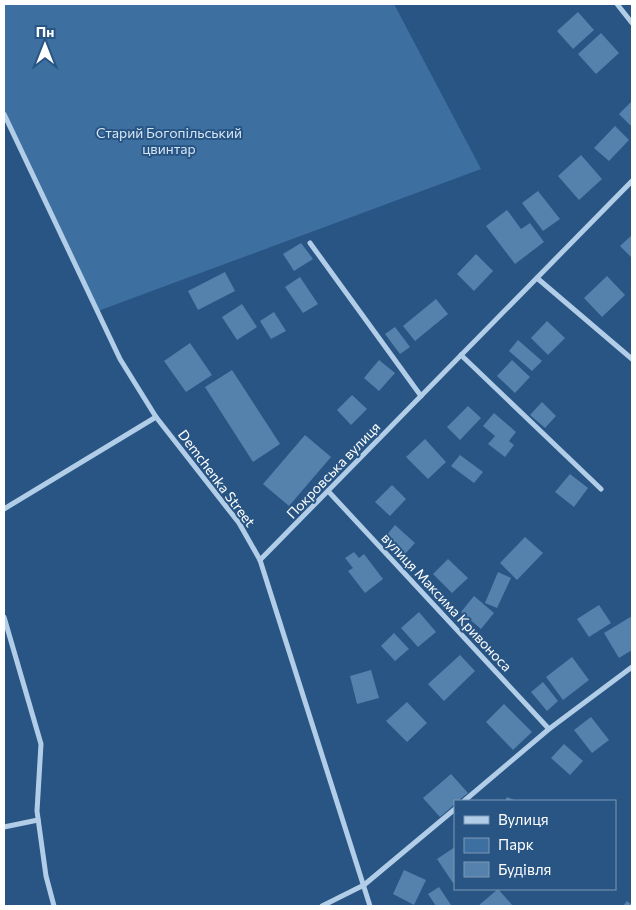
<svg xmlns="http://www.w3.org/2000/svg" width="636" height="910" viewBox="0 0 636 910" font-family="Commissioner,sans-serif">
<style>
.green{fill:#3d6fa0}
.building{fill:#5581ad}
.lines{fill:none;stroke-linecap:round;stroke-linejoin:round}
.minor{stroke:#b2cde7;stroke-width:5}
.labels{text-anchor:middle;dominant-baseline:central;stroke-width:4;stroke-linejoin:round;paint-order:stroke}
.park-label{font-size:14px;fill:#d5e6f6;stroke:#285583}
.street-label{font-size:14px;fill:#fff;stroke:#285583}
</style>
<rect width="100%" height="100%" fill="#285583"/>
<path class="green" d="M4,4h390l87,165 -383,142 -94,-201z"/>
<g class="building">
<path d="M578,12l16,18 -21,19 -16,-18z"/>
<path d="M601,33l18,20 -23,21 -18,-20z"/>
<path d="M632,101v26l-13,-13z"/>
<path d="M615,126l14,14 -20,21 -15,-13z"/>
<path d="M581,155l21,24 -23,21 -21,-24z"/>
<path d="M538,191l22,28 -17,12 -21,-28z"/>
<path d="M507,210l14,19 9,-6 14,19 -29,22 -29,-38z"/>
<path d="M632,235v23l-12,-12z"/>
<path d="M301,243l12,16 -19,12 -11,-17z"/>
<path d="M476,254l17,17 -19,20 -17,-17z"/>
<path d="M225,272l10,19 -37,19 -10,-19z"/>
<path d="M607,276l18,19 -23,22 -18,-19z"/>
<path d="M300,277l18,27 -15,9 -18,-26z"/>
<path d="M436,299l12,15 -33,27 -12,-15z"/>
<path d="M242,304l15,23 -20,13 -15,-23z"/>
<path d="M274,312l12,19 -15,8 -11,-18z"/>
<path d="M547,321l18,17 -17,17 -17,-17z"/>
<path d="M395,327l15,20 -10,7 -15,-20z"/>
<path d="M518,340l24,21 -10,10 -23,-20z"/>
<path d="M190,343l22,32 -26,17 -22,-31z"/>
<path d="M379,360l16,13 -16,18 -15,-13z"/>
<path d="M512,360l18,17 -15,16 -18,-17z"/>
<path d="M232,370l48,74 -27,18 -48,-75z"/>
<path d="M352,395l15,14 -16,16 -14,-15z"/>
<path d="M542,402l14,14 -11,12 -15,-13z"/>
<path d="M468,406l13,12 -21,22 -13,-13z"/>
<path d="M494,413l22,19 -7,9 5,4 -9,12 -17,-13 7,-8 -12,-10z"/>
<path d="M305,435l26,22 -42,49 -26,-22z"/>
<path d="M425,439l21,23 -18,17 -22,-22z"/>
<path d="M460,455l23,17 -9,11 -23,-17z"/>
<path d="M570,474l18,14 -14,19 -19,-15z"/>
<path d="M392,485l14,14 -16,17 -15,-14z"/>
<path d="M395,525l20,18 -10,11 -20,-17z"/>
<path d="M525,537l18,16 -26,27 -17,-17z"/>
<path d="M354,552l5,6 5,-4 19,25 -18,14 -17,-22 5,-3 -8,-10z"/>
<path d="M448,559l20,19 -16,15 -19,-19z"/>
<path d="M498,572l13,6 -14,30 -12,-5z"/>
<path d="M474,596l20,17 -13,16 -20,-17z"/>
<path d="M599,605l12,18 -22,14 -12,-18z"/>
<path d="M419,612l17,20 -18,15 -17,-19z"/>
<path d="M632,616v34l-13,8 -15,-25z"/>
<path d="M394,633l15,16 -14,12 -14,-15z"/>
<path d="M460,655l15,16 -31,30 -16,-17z"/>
<path d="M572,657l17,23 -26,20 -17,-23z"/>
<path d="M371,670l8,28 -22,6 -7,-28z"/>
<path d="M543,682l15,19 -11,10 -16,-19z"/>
<path d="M407,702l20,21 -20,19 -21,-21z"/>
<path d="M504,704l28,28 -19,18 -27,-28z"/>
<path d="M591,717l18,23 -17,13 -18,-23z"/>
<path d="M564,744l19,17 -13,14 -19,-17z"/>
<path d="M451,774l17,19 -10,8h-3v3l-15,13 -17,-19z"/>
<path d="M507,797l10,4h-12z"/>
<path d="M455,847v35l-2,1 -16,-24z"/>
<path d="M404,870l22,10 -12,25 -21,-11z"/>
<path d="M439,887l12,18 -1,1h-14l-8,-12z"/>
<path d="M498,889l15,17h-35z"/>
<path d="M627,901l5,4v1h-9z"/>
</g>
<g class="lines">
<g class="minor">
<path d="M617,4l15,19"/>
<path d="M4,114l116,245 36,58 83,106 21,37 110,346"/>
<path d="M310,243l111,153"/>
<path d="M537,278l95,81"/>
<path d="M461,355l140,134"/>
<path d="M328,491l221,238"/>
<path d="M4,509l152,-92"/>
<path d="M260,560l372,-379"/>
<path d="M4,617l37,127 -4,67 9,65 8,30"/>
<path d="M464,801l85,-72 83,-62"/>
<path d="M4,827l34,-7"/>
<path d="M322,906l42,-21 91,-76"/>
</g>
</g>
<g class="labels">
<g class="park-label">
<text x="169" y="132">Старий Богопільський<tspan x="169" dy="16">цвинтар</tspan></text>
</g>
<g class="street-label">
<text transform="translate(333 470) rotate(-46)">Покровська вулиця</text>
<text transform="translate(217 478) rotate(53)">Demchenka Street</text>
<text transform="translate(447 602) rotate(47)">вулиця Максима Кривоноса</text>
</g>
</g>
<rect width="636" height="910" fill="none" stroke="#ffffff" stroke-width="10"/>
<rect x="454" y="800" width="162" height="90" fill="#285583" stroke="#7e99b5"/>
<rect x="464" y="816" width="25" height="8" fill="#b2cde7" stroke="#7e99b5"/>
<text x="498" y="825" font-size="15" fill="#ffffff">Вулиця</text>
<rect x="464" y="838" width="25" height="15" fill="#3d6fa0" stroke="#7e99b5"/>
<text x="498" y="850" font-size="15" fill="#ffffff">Парк</text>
<rect x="464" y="862" width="25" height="15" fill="#5581ad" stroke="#7e99b5"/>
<text x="498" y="875" font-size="15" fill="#ffffff">Будівля</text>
<g transform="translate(45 45)" stroke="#285583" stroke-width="4" paint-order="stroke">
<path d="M0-4L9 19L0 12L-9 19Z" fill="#ffffff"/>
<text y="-8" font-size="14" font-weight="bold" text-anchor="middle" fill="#ffffff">Пн</text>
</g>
</svg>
